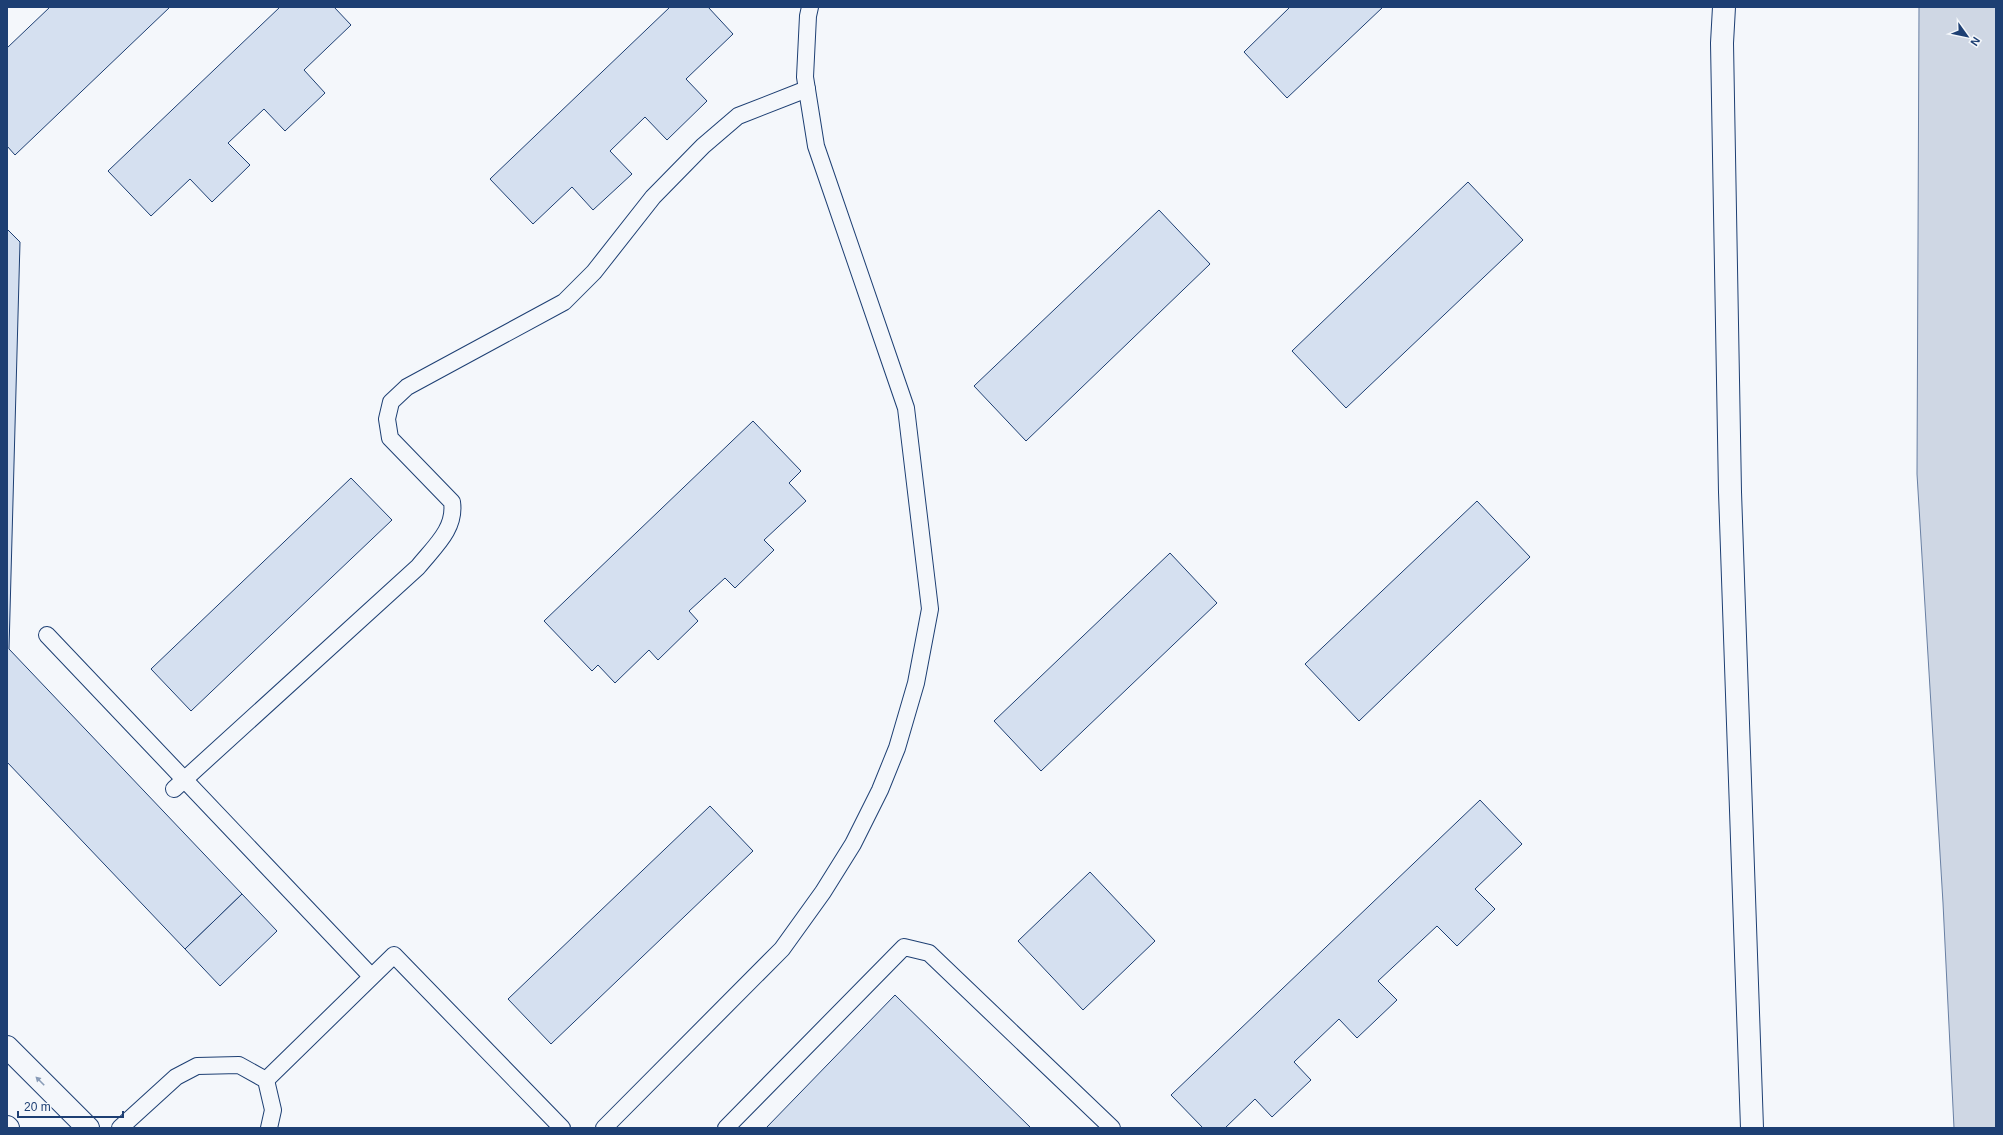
<svg xmlns="http://www.w3.org/2000/svg" width="2003" height="1135" viewBox="0 0 2003 1135" font-family="Helvetica,sans-serif">
<style>
.water{fill:#cfd7e4;stroke:#687fa3}
.building{fill:#d5e0f0;stroke:#1d3f73}
.lines{fill:none;stroke-linecap:round;stroke-linejoin:round}
.lane-casing{stroke:#1d3f73;stroke-width:18}
.street-casing{stroke:#1d3f73;stroke-width:24}
.primary-casing{stroke:#1d3f73;stroke-width:24}
.lane{stroke:#f4f7fb;stroke-width:16}
.street{stroke:#f4f7fb;stroke-width:22}
.primary{stroke:#f4f7fb;stroke-width:22}
.oneway{fill:#889bb7}
</style>
<rect width="100%" height="100%" fill="#f4f7fb"/>
<path class="water" d="M1919,7h77v1121h-42l-11,-225 -26,-429z"/>
<g class="building">
<path d="M50,7h120l-155,148 -8,-9v-98z"/>
<path d="M280,7h54l17,18 -47,45 21,23 -40,38 -21,-22 -36,34 22,22 -38,37 -22,-23 -39,37 -43,-45z"/>
<path d="M670,7h38l25,27 -47,45 21,22 -40,39 -22,-23 -35,34 22,23 -39,36 -21,-23 -39,37 -43,-45z"/>
<path d="M1290,7h93l-96,91 -43,-46z"/>
<path d="M1468,182l55,58 -177,168 -54,-57z"/>
<path d="M1159,210l51,54 -184,177 -52,-55z"/>
<path d="M7,229l13,13 -11,407 233,245 -57,55 -178,-187z"/>
<path d="M753,421l48,50 -12,12 17,18 -42,39 10,10 -39,38 -10,-10 -36,33 9,10 -40,39 -9,-10 -34,33 -17,-18 -6,6 -48,-50z"/>
<path d="M351,478l41,42 -201,191 -40,-42z"/>
<path d="M1477,501l53,56 -171,164 -54,-57z"/>
<path d="M1170,553l47,50 -176,168 -47,-50z"/>
<path d="M1480,800l42,44 -47,45 20,20 -38,37 -20,-20 -59,55 19,19 -40,38 -18,-19 -45,43 17,18 -39,37 -17,-18 -30,29h-22l-32,-33z"/>
<path d="M710,806l43,45 -202,193 -43,-45z"/>
<path d="M1090,872l65,69 -72,69 -65,-69z"/>
<path d="M242,894l35,37 -57,55 -35,-37z"/>
<path d="M895,995l136,133h-265z"/>
</g>
<g class="lines">
<defs>
<g id="lane">
<path d="M47,635l324,341"/>
<path d="M174,789l244,-222c16,-20 38,-38 34,-65l-62,-64 -3,-19 4,-17 16,-15 157,-85 30,-30 59,-75 50,-51 35,-30 69,-27"/>
<path d="M266,1080l128,-125 168,173"/>
<path d="M120,1128l56,-51 21,-11 42,-1 27,15 7,30 -4,18"/>
<path d="M604,1128l178,-179 41,-57 30,-48 27,-54 17,-42 19,-65 14,-74 -24,-201 -90,-262 -11,-69 3,-61 2,-9"/>
<path d="M726,1128l178,-181 25,6 183,175"/>
</g>
<path id="street" d="M1724,7l-2,36 8,449 22,636"/>
<g id="primary">
<path d="M7,1047l81,81"/>
<path d="M7,1127l1,1"/>
</g>
</defs>
<use href="#lane" class="lane-casing"/>
<use href="#street" class="street-casing"/>
<use href="#primary" class="primary-casing"/>
<use href="#lane" class="lane"/>
<use href="#street" class="street"/>
<use href="#primary" class="primary"/>
</g>
<defs><path id="oneway-solid" d="M-6-.8H1V-3.2L6.5 0L1 3.2V.8H-6Z"/></defs>
<use class="oneway" href="#oneway-solid" transform="translate(40 1081) rotate(-135)"/>
<rect width="2003" height="1135" fill="none" stroke="#1d3f73" stroke-width="16"/>
<g transform="translate(1967 36) rotate(123)" stroke="#f4f7fb" stroke-width="3" paint-order="stroke">
<path d="M0-3L7 15L0 10L-7 15Z" fill="#1d3f73"/>
<text y="-6" font-size="11" font-weight="bold" text-anchor="middle" fill="#1d3f73">N</text>
</g>
<path d="M18 1111v6h105v-6" fill="none" stroke="#1d3f73" stroke-width="2"/>
<text x="24" y="1111" font-size="12" fill="#1d3f73" stroke="#f4f7fb" stroke-width="3" paint-order="stroke">20 m</text>
</svg>
